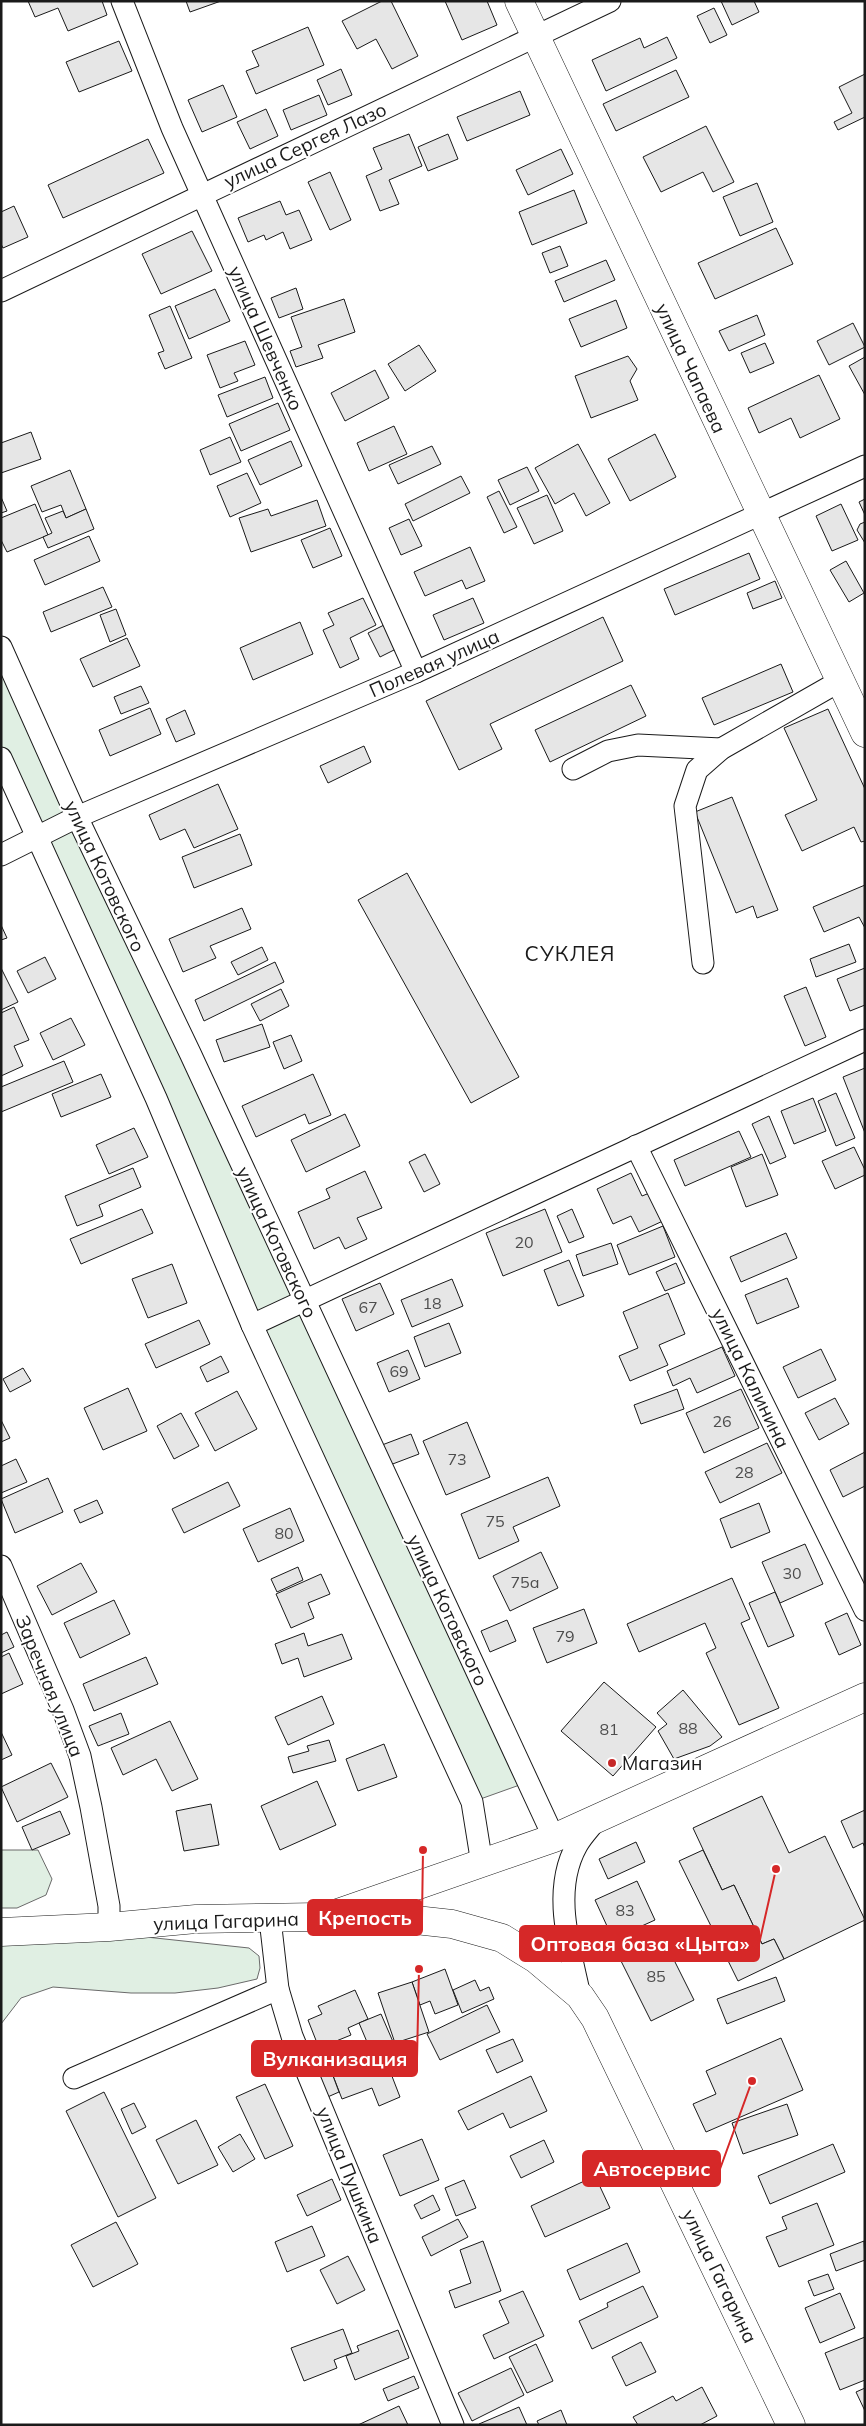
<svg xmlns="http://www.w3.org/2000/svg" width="866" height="2426" viewBox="0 0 866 2426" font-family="Mulish,sans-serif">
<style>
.green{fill:#e0efe3;stroke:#6a6a6a}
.building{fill:#e6e6e6;stroke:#1a1a1a}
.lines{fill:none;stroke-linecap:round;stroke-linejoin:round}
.minor-casing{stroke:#1a1a1a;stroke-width:23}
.tertiary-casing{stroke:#1a1a1a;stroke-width:29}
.primary-casing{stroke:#1a1a1a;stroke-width:29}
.minor{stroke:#fff;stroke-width:21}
.tertiary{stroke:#fff;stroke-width:28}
.primary{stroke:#fff;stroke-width:28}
.poi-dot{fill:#c62828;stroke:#fff;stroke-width:2}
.labels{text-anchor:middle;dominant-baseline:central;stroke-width:4;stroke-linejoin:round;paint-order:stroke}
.number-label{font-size:16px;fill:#4d4d4d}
.street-label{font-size:19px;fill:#1a1a1a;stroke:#fff}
.poi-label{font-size:19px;fill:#1a1a1a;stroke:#fff;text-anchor:start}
.quarter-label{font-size:21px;letter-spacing:1px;fill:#1a1a1a;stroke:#fff}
.leader{fill:none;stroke:#d62828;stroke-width:2}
.callout-dot{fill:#d62828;stroke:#fff;stroke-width:2}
.callout{fill:#d62828;stroke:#d62828;stroke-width:2}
.callout-label{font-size:20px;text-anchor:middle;font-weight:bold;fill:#fff}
</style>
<rect width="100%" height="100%" fill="#fff"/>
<g class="green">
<path d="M1,647l527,1135 -56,20 -471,-1044z"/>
<path d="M1,1850h37l14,29 -6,16 -29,13h-16z"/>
<path d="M118,1934l131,14 10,8 1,12 -3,11 -39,9 -43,5h-44l-78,-6 -32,11 -20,26v-80z"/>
</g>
<g class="building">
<path d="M28,1h74l5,14 -39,16 -10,-23 -23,9z"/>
<path d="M186,1h35l-31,11z"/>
<path d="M382,1h9l27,55 -26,13 -16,-30 -19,10 -15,-28z"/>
<path d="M445,1h42l10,24 -35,15z"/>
<path d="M721,1h33l5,11 -27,13z"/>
<path d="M714,8l13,27 -17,8 -13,-27z"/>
<path d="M308,27l16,38 -68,29 -10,-23 13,-5 -7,-15z"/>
<path d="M667,37l10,21 -71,33 -14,-31 48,-22 4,10z"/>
<path d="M119,41l13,30 -53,21 -13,-30z"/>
<path d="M341,69l11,26 -24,10 -11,-25z"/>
<path d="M676,70l13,27 -73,34 -13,-27z"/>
<path d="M865,74v43l-27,13 -4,-8 18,-9 -13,-26z"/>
<path d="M223,85l14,32 -35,15 -14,-32z"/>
<path d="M520,91l10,24 -63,26 -10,-24z"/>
<path d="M319,95l8,20 -36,15 -8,-20z"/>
<path d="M266,109l12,27 -28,13 -13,-27z"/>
<path d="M706,126l28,56 -21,10 -10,-20 -42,20 -18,-35z"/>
<path d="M409,134l13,32 -33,14 10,24 -19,7 -14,-35 16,-7 -9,-21z"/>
<path d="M448,134l10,25 -30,12 -10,-24z"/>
<path d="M148,139l16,34 -101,45 -15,-33z"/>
<path d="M561,149l12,25 -45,21 -12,-25z"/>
<path d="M330,172l21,48 -21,10 -22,-48z"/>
<path d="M757,183l16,39 -33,14 -17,-39z"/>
<path d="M574,190l13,33 -55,22 -13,-33z"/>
<path d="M280,201l6,14 13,-5 13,30 -22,9 -7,-17 -17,8 -2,-5 -16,7 -10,-24z"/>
<path d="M14,206l14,31 -25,11 -2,-4v-32z"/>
<path d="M776,228l17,36 -78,35 -17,-36z"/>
<path d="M192,231l20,40 -51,23 -19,-40z"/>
<path d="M560,246l8,20 -18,7 -8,-20z"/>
<path d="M606,260l9,20 -51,22 -9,-21z"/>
<path d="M296,288l7,21 -24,9 -8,-20z"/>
<path d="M215,289l15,32 -41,18 -14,-33z"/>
<path d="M344,299l11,33 -37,13 5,13 -27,9 -6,-16 12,-4 -11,-30z"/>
<path d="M616,300l11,28 -46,19 -12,-28z"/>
<path d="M170,306l22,52 -27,11 -7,-16 6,-2 -15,-36z"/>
<path d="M757,315l8,20 -36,16 -10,-20z"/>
<path d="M853,323l12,24 -36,18 -12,-24z"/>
<path d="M245,341l10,24 -21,8 4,8 -18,7 -13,-33z"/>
<path d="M765,343l9,20 -24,10 -9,-20z"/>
<path d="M419,345l17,26 -31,20 -17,-27z"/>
<path d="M628,356l9,13 -7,12 8,19 -47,18 -16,-42z"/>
<path d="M865,357v38l-16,-29z"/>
<path d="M375,370l14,28 -44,23 -14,-28z"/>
<path d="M819,375l21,44 -40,19 -9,-20 -32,15 -11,-25z"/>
<path d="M265,377l8,21 -46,19 -9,-22z"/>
<path d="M278,403l12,27 -49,21 -12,-27z"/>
<path d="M394,426l13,28 -38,17 -12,-28z"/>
<path d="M31,432l10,27 -40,14v-30z"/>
<path d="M655,434l21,43 -46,24 -22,-42z"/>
<path d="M230,437l11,25 -31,13 -10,-25z"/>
<path d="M291,441l11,25 -42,19 -12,-25z"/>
<path d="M578,444l32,59 -24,13 -12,-23 -19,11 -20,-36z"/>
<path d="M432,446l9,18 -43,20 -9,-19z"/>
<path d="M527,467l12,24 -29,14 -12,-25z"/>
<path d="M70,470l16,39 -20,9 -5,-13 -19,7 -11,-26z"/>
<path d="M247,473l14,30 -31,14 -13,-31z"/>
<path d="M461,476l9,17 -57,28 -8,-17z"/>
<path d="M499,491l18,36 -13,6 -17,-36z"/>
<path d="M547,495l16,36 -29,13 -17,-36z"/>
<path d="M1,497l6,14 -6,2z"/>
<path d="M865,499v16l-6,-13z"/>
<path d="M317,500l9,26 -75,26 -12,-34 29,-9 3,7z"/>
<path d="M35,504l13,31 -41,17 -6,-12v-22z"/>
<path d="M841,504l17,36 -26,11 -16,-35z"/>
<path d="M86,509l8,20 -46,19 -5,-11 9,-4 -7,-15 18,-7 3,7z"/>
<path d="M409,519l13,27 -21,9 -12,-27z"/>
<path d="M865,522v21l-8,-13 3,-6z"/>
<path d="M330,528l12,28 -29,12 -12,-28z"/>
<path d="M89,536l11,25 -55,24 -11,-25z"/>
<path d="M470,547l15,34 -19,8 -4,-9 -37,16 -11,-24z"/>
<path d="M749,553l11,26 -85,36 -11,-26z"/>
<path d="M846,561l18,32 -15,9 -19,-32z"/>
<path d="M775,581l7,17 -29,11 -6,-16z"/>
<path d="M103,587l9,20 -61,25 -8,-20z"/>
<path d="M363,598l13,27 -26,13 9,21 -19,9 -17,-38 11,-5 -6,-12z"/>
<path d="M473,598l11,25 -40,17 -11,-25z"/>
<path d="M116,609l10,26 -16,7 -10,-27z"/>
<path d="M603,617l20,44 -133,63 12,25 -43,21 -33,-69z"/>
<path d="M300,622l13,32 -60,26 -13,-32z"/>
<path d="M384,625l12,24 -16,8 -12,-24z"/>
<path d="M127,638l13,28 -47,21 -13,-28z"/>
<path d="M781,664l12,28 -79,33 -12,-27z"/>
<path d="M631,685l15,31 -96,46 -15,-32z"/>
<path d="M141,686l8,17 -28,11 -7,-17z"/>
<path d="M150,708l11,26 -51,22 -11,-26z"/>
<path d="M828,709l37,80v52l-4,1 -7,-15 -52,24 -17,-36 32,-15 -33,-72z"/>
<path d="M185,710l10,24 -19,8 -10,-23z"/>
<path d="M364,746l7,16 -43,21 -8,-17z"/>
<path d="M218,784l20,45 -44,19 -9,-19 -25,11 -11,-25z"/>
<path d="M732,797l46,113 -21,8 -4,-12 -17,7 -41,-101z"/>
<path d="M240,834l12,31 -58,23 -12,-31z"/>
<path d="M407,873l112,204 -48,26 -113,-203z"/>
<path d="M865,885v43l-6,-11 -35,15 -11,-25z"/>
<path d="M242,908l9,21 -41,17 6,12 -33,14 -14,-33z"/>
<path d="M1,925l6,13 -6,2z"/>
<path d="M849,944l7,18 -40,15 -6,-18z"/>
<path d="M262,947l6,13 -30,15 -7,-13z"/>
<path d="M45,957l11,22 -28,14 -11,-22z"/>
<path d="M275,962l9,20 -80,39 -9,-21z"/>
<path d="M1,968l17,34 -17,8z"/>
<path d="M865,968v37l-15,6 -13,-32z"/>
<path d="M806,987l20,50 -21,9 -21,-50z"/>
<path d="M281,989l8,17 -29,15 -9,-17z"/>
<path d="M14,1007l15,33 -15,6 9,20 -22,10v-63z"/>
<path d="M71,1018l14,27 -32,15 -13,-27z"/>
<path d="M262,1024l8,23 -46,15 -8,-22z"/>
<path d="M291,1035l11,26 -18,8 -11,-27z"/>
<path d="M64,1061l9,21 -72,30v-25z"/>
<path d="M865,1068v65l-22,-56z"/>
<path d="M101,1074l10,23 -50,20 -9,-23z"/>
<path d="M313,1074l18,41 -22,9 -4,-10 -49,23 -14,-31z"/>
<path d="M836,1093l19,45 -19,8 -18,-45z"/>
<path d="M813,1098l13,33 -32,13 -13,-33z"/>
<path d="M345,1114l15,32 -54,26 -15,-32z"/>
<path d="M769,1116l17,41 -16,7 -18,-40z"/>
<path d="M134,1128l14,29 -39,17 -13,-29z"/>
<path d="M739,1131l12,26 -66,29 -11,-26z"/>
<path d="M854,1147l11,23v5l-30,14 -13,-28z"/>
<path d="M425,1154l15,30 -16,8 -15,-30z"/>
<path d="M762,1154l16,41 -32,12 -15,-40z"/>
<path d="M133,1168l8,19 -42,18 4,11 -26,10 -12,-30z"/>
<path d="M365,1171l17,37 -25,10 10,21 -22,10 -6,-12 -25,12 -16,-37 32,-14 -4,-9z"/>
<path d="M631,1173l11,23 10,-4 13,28 -26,12 -8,-16 -18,8 -16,-35z"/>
<path d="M142,1209l11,24 -72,31 -11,-25z"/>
<path d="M545,1209l17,43 -59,24 -17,-43z"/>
<path d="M572,1209l12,28 -15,6 -12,-27z"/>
<path d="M663,1226l12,31 -46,18 -12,-30z"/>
<path d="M786,1233l11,25 -56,24 -11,-25z"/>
<path d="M611,1243l7,21 -35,12 -7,-21z"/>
<path d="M569,1260l15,36 -26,10 -14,-36z"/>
<path d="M676,1263l9,20 -20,8 -9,-19z"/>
<path d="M172,1264l15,39 -39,15 -16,-39z"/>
<path d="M787,1278l12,29 -42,17 -12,-29z"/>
<path d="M452,1279l11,27 -51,21 -11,-27z"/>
<path d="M380,1283l14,31 -38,17 -14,-32z"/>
<path d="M668,1293l17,41 -26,11 9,20 -38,16 -11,-25 19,-8 -15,-36z"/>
<path d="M199,1320l11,24 -54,24 -11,-24z"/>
<path d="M449,1323l12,30 -36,14 -11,-30z"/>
<path d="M722,1347l13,29 -38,17 -7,-15 -17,8 -6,-15z"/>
<path d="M821,1349l15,31 -38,18 -15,-31z"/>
<path d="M408,1350l12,29 -31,13 -12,-29z"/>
<path d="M221,1356l8,16 -22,10 -7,-15z"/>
<path d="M23,1368l8,13 -21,11 -7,-13z"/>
<path d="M128,1388l19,43 -44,19 -19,-42z"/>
<path d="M677,1389l7,20 -43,15 -7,-19z"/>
<path d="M741,1389l18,39 -55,25 -18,-40z"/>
<path d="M237,1391l20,38 -42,22 -20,-38z"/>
<path d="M835,1398l14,26 -30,16 -14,-27z"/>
<path d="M181,1413l18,33 -25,13 -17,-33z"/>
<path d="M1,1420l9,18 -9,4z"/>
<path d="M467,1422l23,55 -44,18 -23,-54z"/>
<path d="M411,1434l8,20 -29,11 -8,-20z"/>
<path d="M767,1443l15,30 -62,30 -15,-31z"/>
<path d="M865,1452v34l-22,11 -13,-27z"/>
<path d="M16,1459l11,23 -26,11v-27z"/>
<path d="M548,1477l12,29 -47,21 6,14 -40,18 -18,-45z"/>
<path d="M48,1478l15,34 -48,21 -14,-34z"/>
<path d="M228,1482l12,24 -56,27 -12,-24z"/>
<path d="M97,1500l6,13 -23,10 -6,-13z"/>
<path d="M759,1503l11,29 -39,16 -11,-29z"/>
<path d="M290,1508l14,33 -46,21 -15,-33z"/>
<path d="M805,1544l18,40 -43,19 -18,-41z"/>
<path d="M541,1552l17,36 -48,23 -17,-35z"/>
<path d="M81,1563l16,29 -45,23 -15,-29z"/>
<path d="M298,1567l5,13 -26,12 -6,-13z"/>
<path d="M321,1574l9,20 -22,9 6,15 -23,10 -15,-34z"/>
<path d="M732,1578l18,41 -9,4 38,85 -40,17 -33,-72 10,-5 -11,-25 -66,29 -12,-28z"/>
<path d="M775,1592l19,44 -26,11 -19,-44z"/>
<path d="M114,1600l16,34 -50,24 -16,-35z"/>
<path d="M584,1609l13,34 -50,20 -14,-35z"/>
<path d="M847,1613l14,32 -22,10 -14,-32z"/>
<path d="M507,1620l9,21 -26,11 -9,-21z"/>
<path d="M7,1632l7,15 -13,6v-18z"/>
<path d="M304,1633l4,13 34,-12 10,25 -48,18 -6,-19 -16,6 -7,-20z"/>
<path d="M9,1653l14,31 -22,10v-37z"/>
<path d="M146,1657l12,27 -64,27 -11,-27z"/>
<path d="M604,1682l52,45 -43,49 -52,-45z"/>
<path d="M683,1690l39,47 -12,9 -36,13 -16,-28 9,-7 -10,-11z"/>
<path d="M322,1696l12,28 -46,21 -13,-28z"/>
<path d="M121,1713l8,21 -31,12 -9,-20z"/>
<path d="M170,1721l28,58 -26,12 -16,-32 -33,16 -12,-27z"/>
<path d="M1,1732l11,23 -11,5z"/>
<path d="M329,1740l7,21 -43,12 -5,-16 21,-6 -2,-5z"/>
<path d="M384,1744l13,33 -39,14 -12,-32z"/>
<path d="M51,1763l17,34 -51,25 -16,-35z"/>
<path d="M317,1781l19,44 -56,25 -19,-44z"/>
<path d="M762,1796l27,57 36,-17 40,84 -81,39 -10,-20 -12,5 -28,-59 -12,5 -29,-62z"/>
<path d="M211,1804l8,41 -35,6 -8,-40z"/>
<path d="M865,1810v38l-2,-5 -10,5 -12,-27z"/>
<path d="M60,1811l10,23 -38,16 -10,-23z"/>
<path d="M636,1842l9,20 -37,17 -9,-20z"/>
<path d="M703,1850l19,40 12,-5 28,59 12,-5 10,20 -46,22 -59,-120z"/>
<path d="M637,1881l18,39 -42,19 -18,-39z"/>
<path d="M660,1932l34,68 -43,21 -34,-68z"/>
<path d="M445,1969l13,36 -23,9 -5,-13 -10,4 -8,-23z"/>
<path d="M776,1977l9,24 -58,23 -10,-25z"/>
<path d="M475,1980l5,11 9,-4 5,12 -32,14 -9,-23z"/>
<path d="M412,1982l17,50 -34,11 -17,-50z"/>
<path d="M355,1990l13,29 -20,9 3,7 -32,13 -11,-28 14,-6 -4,-8z"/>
<path d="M487,2005l13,27 -60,28 -13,-26z"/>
<path d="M381,2014l13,30 -41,18 -5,-12 19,-8 -8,-19z"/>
<path d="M781,2038l22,52 -97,42 -13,-28 23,-10 -10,-23z"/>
<path d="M513,2039l10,22 -26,12 -11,-23z"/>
<path d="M383,2053l17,44 -21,9 -7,-18 -30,11 -10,-26z"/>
<path d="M330,2068l9,24 -16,7 -10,-24z"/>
<path d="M531,2076l16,35 -37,17 -7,-15 -35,17 -10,-19z"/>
<path d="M265,2084l28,62 -28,13 -29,-62z"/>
<path d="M104,2092l52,106 -38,19 -52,-106z"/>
<path d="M134,2103l12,24 -14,7 -11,-25z"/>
<path d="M787,2104l11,31 -55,19 -11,-31z"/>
<path d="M196,2120l22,45 -40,19 -22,-44z"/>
<path d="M240,2134l15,25 -22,13 -15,-25z"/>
<path d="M422,2139l17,41 -39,16 -17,-41z"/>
<path d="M544,2140l10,22 -33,16 -11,-22z"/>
<path d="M833,2144l12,28 -75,32 -12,-28z"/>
<path d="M595,2176l15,32 -65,29 -14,-31z"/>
<path d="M332,2179l9,21 -34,16 -10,-21z"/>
<path d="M464,2180l12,28 -20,8 -11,-28z"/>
<path d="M433,2195l7,15 -19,9 -7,-14z"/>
<path d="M817,2203l17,42 -55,22 -13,-30 21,-8 -5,-12z"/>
<path d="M458,2219l10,18 -37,19 -9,-19z"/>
<path d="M116,2222l22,42 -45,23 -22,-42z"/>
<path d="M312,2226l13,30 -38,16 -12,-30z"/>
<path d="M483,2241l18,50 -46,17 -6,-17 22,-8 -11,-33z"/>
<path d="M864,2241l1,19 -29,11 -6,-17z"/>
<path d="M627,2243l13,29 -60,28 -13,-30z"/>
<path d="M348,2256l17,34 -28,14 -17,-34z"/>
<path d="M828,2274l6,15 -20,7 -6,-15z"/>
<path d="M643,2286l15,31 -66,32 -13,-28 29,-14 -1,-4z"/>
<path d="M523,2291l21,45 -50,23 -11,-24 26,-12 -10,-22z"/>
<path d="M840,2293l15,35 -35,15 -15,-35z"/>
<path d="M343,2329l9,24 -18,7 3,8 -33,13 -13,-33z"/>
<path d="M398,2330l11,28 -54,22 -9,-24 13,-5 -2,-5z"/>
<path d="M865,2337v43l-25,10 -15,-37z"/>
<path d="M641,2342l15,30 -30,14 -14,-29z"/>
<path d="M536,2344l17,37 -26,12 -18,-36z"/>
<path d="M511,2368l13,27 -52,26 -14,-28z"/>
<path d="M414,2376l5,12 -31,13 -5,-12z"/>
<path d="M702,2387l15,29 -17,9h-62l-5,-8 40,-21 3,5z"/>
<path d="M865,2388v23l-9,-19z"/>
<path d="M399,2406l9,19h-50z"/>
<path d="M519,2407l8,18h-48v-1z"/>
<path d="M561,2410l6,15h-28l-2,-4z"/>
</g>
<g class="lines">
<defs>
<g id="minor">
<path d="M122,1l50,127 244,544"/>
<path d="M1,291l609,-290"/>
<path d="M1,647l76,170 113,236 364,785"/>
<path d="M1,758l155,340 96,227 220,477 10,62"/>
<path d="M573,769l35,-18 30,-6 83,4"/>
<path d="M1,855l76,-38 339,-145 449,-206"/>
<path d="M703,963l-18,-157 12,-36 24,-21 119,-68"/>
<path d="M636,1146l229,464"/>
<path d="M252,1325l613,-285"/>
<path d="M1,1566l62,144 17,46 11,51 18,99v21"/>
<path d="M270,1919l8,70 14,47 161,389"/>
<path d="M580,1996c-10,-48 -29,-105 -3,-151 5,-9 13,-17 19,-25"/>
<path d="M74,2078l204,-89"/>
</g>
<g id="tertiary">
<path d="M519,1l346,732"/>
<path d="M335,1914l219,-76 311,-141"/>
</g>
<path id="primary" d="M1,1932l108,-5 87,-8 183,-3 73,8 50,14 34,21 44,37 15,22 196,407"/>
</defs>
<use href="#minor" class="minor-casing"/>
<use href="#tertiary" class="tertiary-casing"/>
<use href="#primary" class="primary-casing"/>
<use href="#minor" class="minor"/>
<use href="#tertiary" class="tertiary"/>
<use href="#primary" class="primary"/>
</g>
<circle class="poi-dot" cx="612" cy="1763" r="5"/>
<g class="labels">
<g class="number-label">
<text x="524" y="1242">20</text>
<text x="432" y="1303">18</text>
<text x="368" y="1307">67</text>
<text x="399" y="1371">69</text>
<text x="722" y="1421">26</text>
<text x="457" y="1459">73</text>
<text x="744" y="1472">28</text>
<text x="495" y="1521">75</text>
<text x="284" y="1533">80</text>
<text x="792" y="1573">30</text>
<text x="525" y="1582">75а</text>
<text x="565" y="1636">79</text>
<text x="688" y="1728">88</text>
<text x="609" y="1729">81</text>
<text x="625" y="1910">83</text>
<text x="656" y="1976">85</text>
</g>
<g class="street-label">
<text transform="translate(305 145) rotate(-25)">улица Сергея Лазо</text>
<text transform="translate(266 338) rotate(66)">улица Шевченко</text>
<text transform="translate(691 368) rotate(65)">улица Чапаева</text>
<text transform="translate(434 663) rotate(-24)">Полевая улица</text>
<text transform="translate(105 876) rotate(65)">улица Котовского</text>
<text transform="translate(277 1242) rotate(65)">улица Котовского</text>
<text transform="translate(751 1378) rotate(64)">улица Калинина</text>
<text transform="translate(448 1610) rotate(65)">улица Котовского</text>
<text transform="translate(50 1686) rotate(68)">Заречная улица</text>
<text transform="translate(226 1921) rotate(-2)">улица Гагарина</text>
<text transform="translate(350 2175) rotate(68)">улица Пушкина</text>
<text transform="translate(720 2276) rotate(64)">улица Гагарина</text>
</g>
<g class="poi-label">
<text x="622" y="1763">Магазин</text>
</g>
<g class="quarter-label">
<text x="570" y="953">СУКЛЕЯ</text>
</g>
</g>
<path class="leader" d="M423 1850L422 1918M776 1869L759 1944M419 1969L417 2059M752 2081L720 2169"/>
<g class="callout-dot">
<circle cx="423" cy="1850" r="5"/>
<circle cx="776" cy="1869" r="5"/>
<circle cx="419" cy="1969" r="5"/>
<circle cx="752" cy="2081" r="5"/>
</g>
<g class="callout">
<rect x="308" y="1900" width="114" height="35" rx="5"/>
<rect x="520" y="1926" width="239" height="35" rx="5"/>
<rect x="252" y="2041" width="165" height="35" rx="5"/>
<rect x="583" y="2151" width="137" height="35" rx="5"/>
</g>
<g class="callout-label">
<text x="365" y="1925">Крепость</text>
<text x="640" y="1951">Оптовая база «Цыта»</text>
<text x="335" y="2066">Вулканизация</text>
<text x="652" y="2176">Автосервис</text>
</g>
<rect width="866" height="2426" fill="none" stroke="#1a1a1a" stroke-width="5"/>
</svg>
